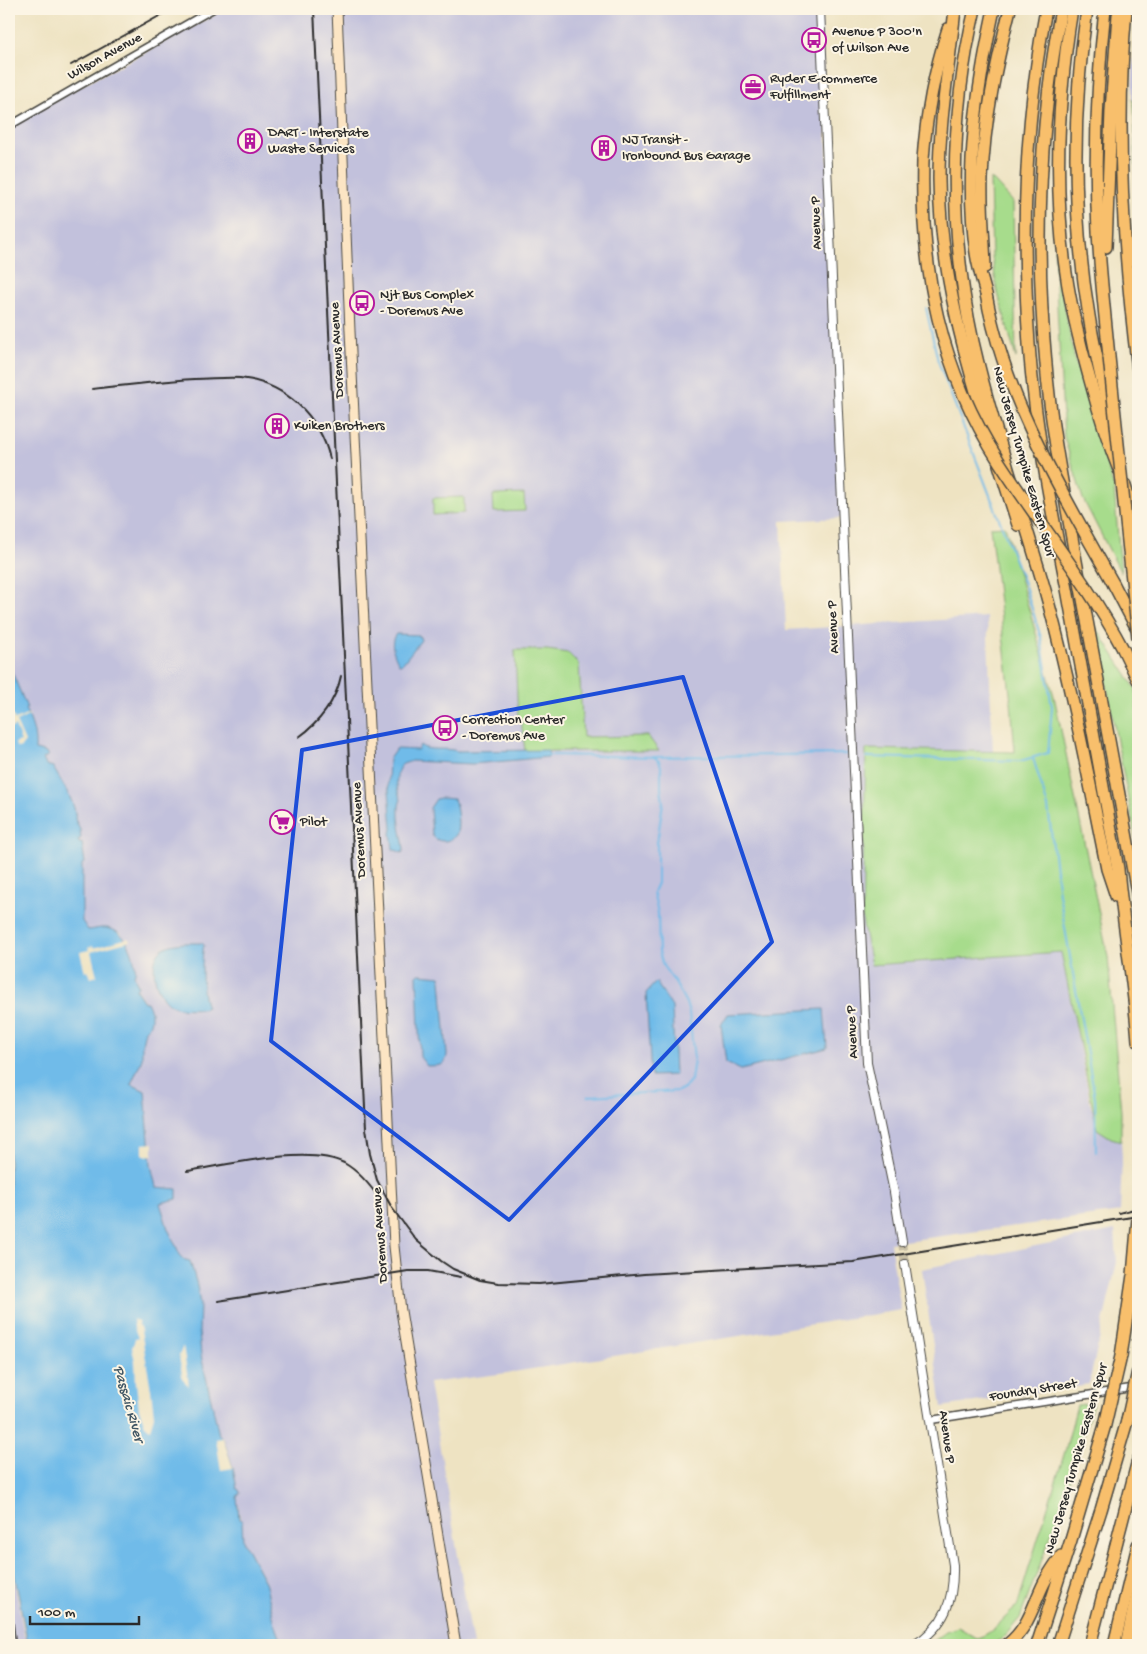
<svg xmlns="http://www.w3.org/2000/svg" width="1147" height="1654" viewBox="0 0 1147 1654" font-family="'Gochi Hand',sans-serif">
<style>
.industrial{fill:#c2c1dc}
.green{fill:#a7dc8c;stroke:#69845c}
.water{fill:#70bbe9;stroke:#4e738a}
.pier{fill:#eee3c2}
.lines{fill:none;stroke-linecap:round;stroke-linejoin:round}
.stream{stroke:#70bbe9;stroke-width:2}
.tertiary-tunnel{stroke:#c7bea4;stroke-width:8;stroke-dasharray:8 4;stroke-linecap:butt}
.minor-casing{stroke:#484742;stroke-width:9}
.tertiary-casing{stroke:#484742;stroke-width:10}
.secondary-casing{stroke:#484742;stroke-width:11}
.motorway-casing{stroke:#484742;stroke-width:14}
.minor{stroke:#fff;stroke-width:6}
.tertiary{stroke:#fff;stroke-width:8}
.secondary{stroke:#fce5c4;stroke-width:9}
.motorway{stroke:#f8bf6c;stroke-width:11}
.rail{stroke:#2b2b2b;stroke-width:2}
.motorway-bridge-casing{stroke:#484742;stroke-width:14;stroke-linecap:butt}
.motorway-bridge{stroke:#f8bf6c;stroke-width:11}
.marked{fill:none;stroke:#1d4ed8;stroke-width:4;stroke-linejoin:round}
.labels{text-anchor:middle;dominant-baseline:central;stroke-width:4;stroke-linejoin:round;paint-order:stroke}
.poi-label{font-size:14px;fill:#2b2b2b;stroke:#fcf5e5;text-anchor:start}
.street-label{font-size:14px;fill:#2b2b2b;stroke:#fcf5e5}
.water-label{font-size:15px;font-style:italic;fill:#405664;stroke:#fcf5e5}
</style>
<rect width="100%" height="100%" fill="#fcf5e5"/>
<filter id="ink" filterUnits="userSpaceOnUse"><feTurbulence type="fractalNoise" baseFrequency=".02" numOctaves="2"/><feDisplacementMap in="SourceGraphic" scale="10" xChannelSelector="R" yChannelSelector="G"/><feConvolveMatrix kernelMatrix="1 2 1 2 8 2 1 2 1" color-interpolation-filters="sRGB"/></filter>
<filter id="wash" filterUnits="userSpaceOnUse"><feTurbulence type="fractalNoise" baseFrequency=".0096" numOctaves="4" result="noise"/><feDisplacementMap in="SourceGraphic" scale="20" xChannelSelector="R" yChannelSelector="G"/><feGaussianBlur stdDeviation="1.12" result="paint"/><feColorMatrix in="noise" values="0 0 0 0 0 0 0 0 0 0 0 0 0 0 0 0 0 1.4 0 .05"/><feComposite in="paint" operator="in"/></filter>
<g filter="url(#wash)">
<rect width="100%" height="100%" fill="#eee3c2"/>
<g class="industrial">
<path d="M225,9h596l22,509 -62,3 5,109 201,-13 6,135 -127,-3 5,216 190,-13 30,155 20,31 10,3 1,16 -2,55 -230,31 11,67 -394,63 -78,10 44,262h-193v-8l-5,-12 -10,-44 -22,-40 -10,-73 -10,-30 -4,-3 -18,-80 -2,-24 1,-26 -3,-20 -7,-24 -8,-2 -14,-30 -8,-26 10,-15h-14l-5,-23 -6,-74 -14,-7 11,-25v-15l3,-14 4,-4 -4,-24 -9,-13 2,-3 -17,-53 -14,-5 -19,2 -6,-9v-78h-4v-3l2,-10 -37,-71 5,-3 -4,-4 -9,-2 -1,-16 -3,-13 -6,-12 2,-1 -18,-43v-542l122,-63z"/>
<path d="M1136,9h2v96l-6,-6z"/>
<path d="M1115,1230l2,32 -28,122 -147,23 -20,-138z"/>
<path d="M9,1551l17,94h-17z"/>
</g>
<g class="green">
<path d="M1132,99l6,6v171l-4,-170z"/>
<path d="M990,179l4,2 19,21 3,156 -19,-68 -5,-33z"/>
<path d="M1054,249l20,107 40,132 7,85 -38,-74 -19,-62z"/>
<path d="M524,494l1,17 -31,1 -1,-17z"/>
<path d="M464,497v16l-31,2v-17z"/>
<path d="M1005,526l49,170 54,261 13,155v29l-10,-3 -14,-9 -36,-177 -190,13 -9,-46 4,-170 149,3 -4,-50 -21,-175z"/>
<path d="M1095,626l41,63 2,33v128z"/>
<path d="M515,650h32l21,3 11,11 4,73 65,-1 11,15h-134l-4,-31 -3,-1z"/>
<path d="M1093,1403l-34,111 -39,104 -17,20 -12,7h-63l18,-14 12,-4 19,11c18,-5 25,-20 40,-31l49,-159 11,-43z"/>
</g>
<g class="water">
<path d="M396,634l23,1 2,5 -18,23 -4,1c-5,-9 -10,-22 -3,-30z"/>
<path d="M9,665l18,43 -2,1c7,13 11,26 10,41l9,2 5,3 -6,4 3,6 7,2c7,13 25,39 22,52l5,11 1,8 -3,2 1,3h3l3,20 -3,1v57l6,9c6,0 12,-3 19,-2 15,3 22,14 26,28 1,6 4,13 1,19l4,11 -2,4 8,12h3l4,9v9l-2,6 -4,4 -3,14v15l-11,25 14,7 6,74 5,22 21,2v10l-17,4 8,26 14,30 8,2 7,24 3,20 -1,26 2,24 18,80 4,3 10,30 4,21 2,1 1,3 -3,4 2,22 3,2 1,20 22,41 10,42 5,13v8h-252l-19,-99z"/>
<path d="M420,745c7,7 25,2 37,6l91,-1 1,7 -76,7 -62,-3c-1,1 -6,2 -8,3 -9,5 -7,28 -2,35 -6,12 2,37 3,51l-2,3 -9,-4 -2,-16 1,-4 -3,-38 -1,-6 1,-26 7,-10c2,0 19,1 22,1z"/>
<path d="M440,798l14,1c3,7 6,30 2,36 -6,8 -19,8 -24,0l-2,-27 6,-9z"/>
<path d="M184,943h18l2,2c-3,13 -3,50 3,62l-4,2c-9,-1 -21,1 -30,-3 -16,-6 -25,-41 -14,-54 6,-7 16,-8 25,-9z"/>
<path d="M420,974l20,2 1,4 6,75c-2,13 -9,10 -20,11l-7,-9 -3,-82z"/>
<path d="M656,982l16,25 3,68 -24,1 -5,-83z"/>
<path d="M824,1009l3,39 -86,22 -15,-7 -5,-38 7,-11z"/>
</g>
<g class="pier">
<path d="M9,708l6,12 14,-6 1,1 -14,7 9,20 -4,5 -4,1 -2,-5 6,-2 -6,-15 -6,3z"/>
<path d="M128,938l2,3 -39,11 6,24 -6,2 -3,-7 -3,1 -5,-20 9,-2 -1,-3 5,-1 1,2z"/>
<path d="M153,1143v12l-10,1v-12z"/>
<path d="M133,1319l5,3 3,8 10,60 3,26 -4,13 -5,-4 -6,-16 -3,-27 -1,-21 -3,-13 3,-9 3,-1 -4,-11z"/>
<path d="M183,1346l6,40 -6,-6 -4,-24z"/>
<path d="M223,1438l10,30 -12,2 -5,-31z"/>
</g>
<g class="lines">
<g class="stream">
<path d="M548,755l106,2 5,4 2,5v23l2,13 -6,41v40l-4,9 5,21 1,39 4,14 11,15 12,22 3,10 5,46 -3,21 -7,8 -6,3 -90,5"/>
<path d="M654,757l193,-3"/>
<path d="M867,757l153,4 28,-8 4,-46 -11,-69 -16,-52 -87,-225 -12,-53"/>
<path d="M1033,758l15,49 11,87 36,204 1,54"/>
</g>
</g>
</g>
<g filter="url(#ink)">
<g class="lines">
<path class="tertiary-tunnel" d="M902,1242l3,22"/>
<defs>
<g id="minor">
<path d="M9,126l204,-117"/>
<path d="M931,1420l206,-33"/>
<path d="M9,1619l3,26"/>
</g>
<g id="tertiary">
<path d="M820,9l47,1054 27,129 8,50"/>
<path d="M905,1264l48,301c1,36 -8,61 -39,80"/>
</g>
<path id="secondary" d="M337,9l13,322 44,915 7,65 55,334"/>
<g id="motorway">
<path d="M955,9c-6,57 -16,113 -16,170 1,93 26,180 54,268"/>
<path d="M975,9c-26,109 -26,223 -2,333 20,88 51,173 75,259 24,89 41,179 59,268l9,27"/>
<path d="M1046,9c-21,110 -25,223 -17,335 6,83 22,164 38,245 17,93 34,187 51,280 5,57 16,114 20,172"/>
<path d="M1061,9c-22,117 -26,237 -15,355 5,66 19,131 30,197 20,112 42,225 62,337"/>
<path d="M1072,9c-14,87 -19,176 -6,264 5,36 14,71 24,107 8,30 17,60 29,90"/>
<path d="M1087,9c-15,102 -15,205 2,307 6,38 15,75 24,112"/>
<path d="M1105,9c-8,73 -11,148 -7,222 2,42 7,84 11,126"/>
<path d="M1126,9c-11,119 -3,242 12,361"/>
<path d="M923,160c3,-44 11,-88 25,-131"/>
<path d="M1106,247l5,-136 7,-96"/>
<path d="M985,267c-1,-30 -4,-59 -3,-88 2,-58 14,-114 28,-170"/>
<path d="M986,294c-4,-14 -8,-27 -10,-41 -12,-81 1,-165 18,-244"/>
<path d="M999,465l19,60"/>
<path d="M1125,485l13,43"/>
<path d="M1114,585l22,42"/>
<path d="M1123,649l15,31"/>
<path d="M1121,1356l12,-81 5,-57"/>
<path d="M1007,1645c23,-19 25,-38 37,-62 5,-10 11,-18 17,-27"/>
<path d="M1037,1645l34,-105 34,-115"/>
<path d="M1058,1645l43,-135 26,-89"/>
<path d="M1090,1645l48,-185"/>
<path d="M1114,1645l24,-100"/>
<path d="M1126,1645l12,-56"/>
</g>
</defs>
<use href="#minor" class="minor-casing"/>
<use href="#tertiary" class="tertiary-casing"/>
<use href="#secondary" class="secondary-casing"/>
<use href="#motorway" class="motorway-casing"/>
<use href="#minor" class="minor"/>
<use href="#tertiary" class="tertiary"/>
<use href="#secondary" class="secondary"/>
<use href="#motorway" class="motorway"/>
<g class="rail">
<path d="M314,9l52,1120 4,25 7,26 15,28 24,32 25,21 12,8 27,11 18,3 41,1 105,-10 209,-12 285,-46"/>
<path d="M71,65l101,-56"/>
<path d="M92,389c34,-4 69,-8 103,-10 15,0 30,-2 45,-1 45,5 80,38 90,81"/>
<path d="M299,737c20,-14 37,-36 42,-61"/>
<path d="M187,1171c39,-6 122,-26 157,-8 16,9 27,23 37,38"/>
<path d="M1119,1213l19,-5"/>
<path d="M218,1301l190,-30h20l33,6"/>
</g>
<defs>
<g id="motorway-bridge">
<path d="M923,160c-3,110 17,210 77,303 40,62 88,120 123,186"/>
<path d="M986,294c19,106 76,198 128,291"/>
<path d="M1109,357l29,281"/>
<path d="M1127,1421l11,-50"/>
<path d="M1105,1425l16,-69"/>
</g>
</defs>
<use href="#motorway-bridge" class="motorway-bridge-casing"/>
<use href="#motorway-bridge" class="motorway-bridge"/>
</g>
</g>
<path class="marked" d="M683,677l89,265 -263,278 -238,-179 31,-291z"/>
<defs>
<symbol id="bus-ring" viewBox="-11 -11 22 22"><circle r="9.5" fill="#fcf5e5" stroke="#b5179e" stroke-width="1.5"/><path d="M-5-6H5V4H4V6H2V4H-2V6H-4V4H-5ZM-3.5-4V0h7V-4ZM-3.5 1.2v1.5H-2V1.2ZM2 1.2v1.5H3.5V1.2Z" fill="#b5179e"/></symbol>
<symbol id="office-ring" viewBox="-11 -11 22 22"><circle r="9.5" fill="#fcf5e5" stroke="#b5179e" stroke-width="1.5"/><path d="M-6-3h4V-5.5h4V-3h4V5H-6ZM-1-4.5V-3h2v-1.5ZM-6 0V1H6V0Z" fill="#b5179e"/></symbol>
<symbol id="building-ring" viewBox="-11 -11 22 22"><circle r="9.5" fill="#fcf5e5" stroke="#b5179e" stroke-width="1.5"/><path d="M-4-6H4V6H1V3H-1V6H-4ZM-2.5-4.3h1.7v1.8h-1.7ZM.8-4.3h1.7v1.8H.8ZM-2.5-1h1.7V.8h-1.7ZM.8-1h1.7V.8H.8Z" fill="#b5179e"/></symbol>
<symbol id="supermarket-ring" viewBox="-11 -11 22 22"><circle r="9.5" fill="#fcf5e5" stroke="#b5179e" stroke-width="1.5"/><path d="M-6-5.5h2.5l.6 2H6L4.5 2H-2.5L-4.4-4H-6ZM-1.5 3.2a1.3 1.3 0 1 0 .1 0ZM3 3.2a1.3 1.3 0 1 0 .1 0Z" fill="#b5179e"/></symbol>
</defs>
<g fill-rule="evenodd">
<use href="#bus-ring" x="800" y="26" width="28" height="28"/>
<use href="#office-ring" x="739" y="73" width="28" height="28"/>
<use href="#building-ring" x="236" y="127" width="28" height="28"/>
<use href="#building-ring" x="590" y="134" width="28" height="28"/>
<use href="#bus-ring" x="348" y="289" width="28" height="28"/>
<use href="#building-ring" x="263" y="412" width="28" height="28"/>
<use href="#bus-ring" x="431" y="714" width="28" height="28"/>
<use href="#supermarket-ring" x="268" y="808" width="28" height="28"/>
</g>
<g class="labels">
<g class="poi-label">
<text x="832" y="32">Avenue P 300'n<tspan x="832" dy="16">of Wilson Ave</tspan></text>
<text x="770" y="79">Ryder E-commerce<tspan x="770" dy="16">Fulfillment</tspan></text>
<text x="268" y="133">DART - Interstate<tspan x="268" dy="16">Waste Services</tspan></text>
<text x="622" y="140">NJ Transit -<tspan x="622" dy="16">Ironbound Bus Garage</tspan></text>
<text x="380" y="295">Njt Bus Complex<tspan x="380" dy="16">- Doremus Ave</tspan></text>
<text x="294" y="426">Kuiken Brothers</text>
<text x="462" y="720">Correction Center<tspan x="462" dy="16">- Doremus Ave</tspan></text>
<text x="300" y="822">Pilot</text>
</g>
<g class="street-label">
<text transform="translate(105 57) rotate(-29)">Wilson Avenue</text>
<text transform="translate(817 223) rotate(-92)">Avenue P</text>
<text transform="translate(338 350) rotate(-93)">Doremus Avenue</text>
<text transform="translate(1023 462) rotate(74)">New Jersey Turnpike Eastern Spur</text>
<text transform="translate(834 627) rotate(-93)">Avenue P</text>
<text transform="translate(360 830) rotate(-93)">Doremus Avenue</text>
<text transform="translate(853 1032) rotate(-93)">Avenue P</text>
<text transform="translate(381 1235) rotate(-94)">Doremus Avenue</text>
<text transform="translate(1033 1391) rotate(-9)">Foundry Street</text>
<text transform="translate(946 1437) rotate(82)">Avenue P</text>
<text transform="translate(1077 1459) rotate(-74)">New Jersey Turnpike Eastern Spur</text>
</g>
<g class="water-label">
<text transform="translate(128 1404) rotate(74)">Passaic River</text>
</g>
</g>
<rect width="1147" height="1654" fill="none" stroke="#fcf5e5" stroke-width="30"/>
<path d="M30 1616v8h109v-8" fill="none" stroke="#2b2b2b" stroke-width="2.5"/>
<text x="38" y="1616" font-size="15" fill="#2b2b2b" stroke="#fcf5e5" stroke-width="4" paint-order="stroke">100 m</text>
</svg>
